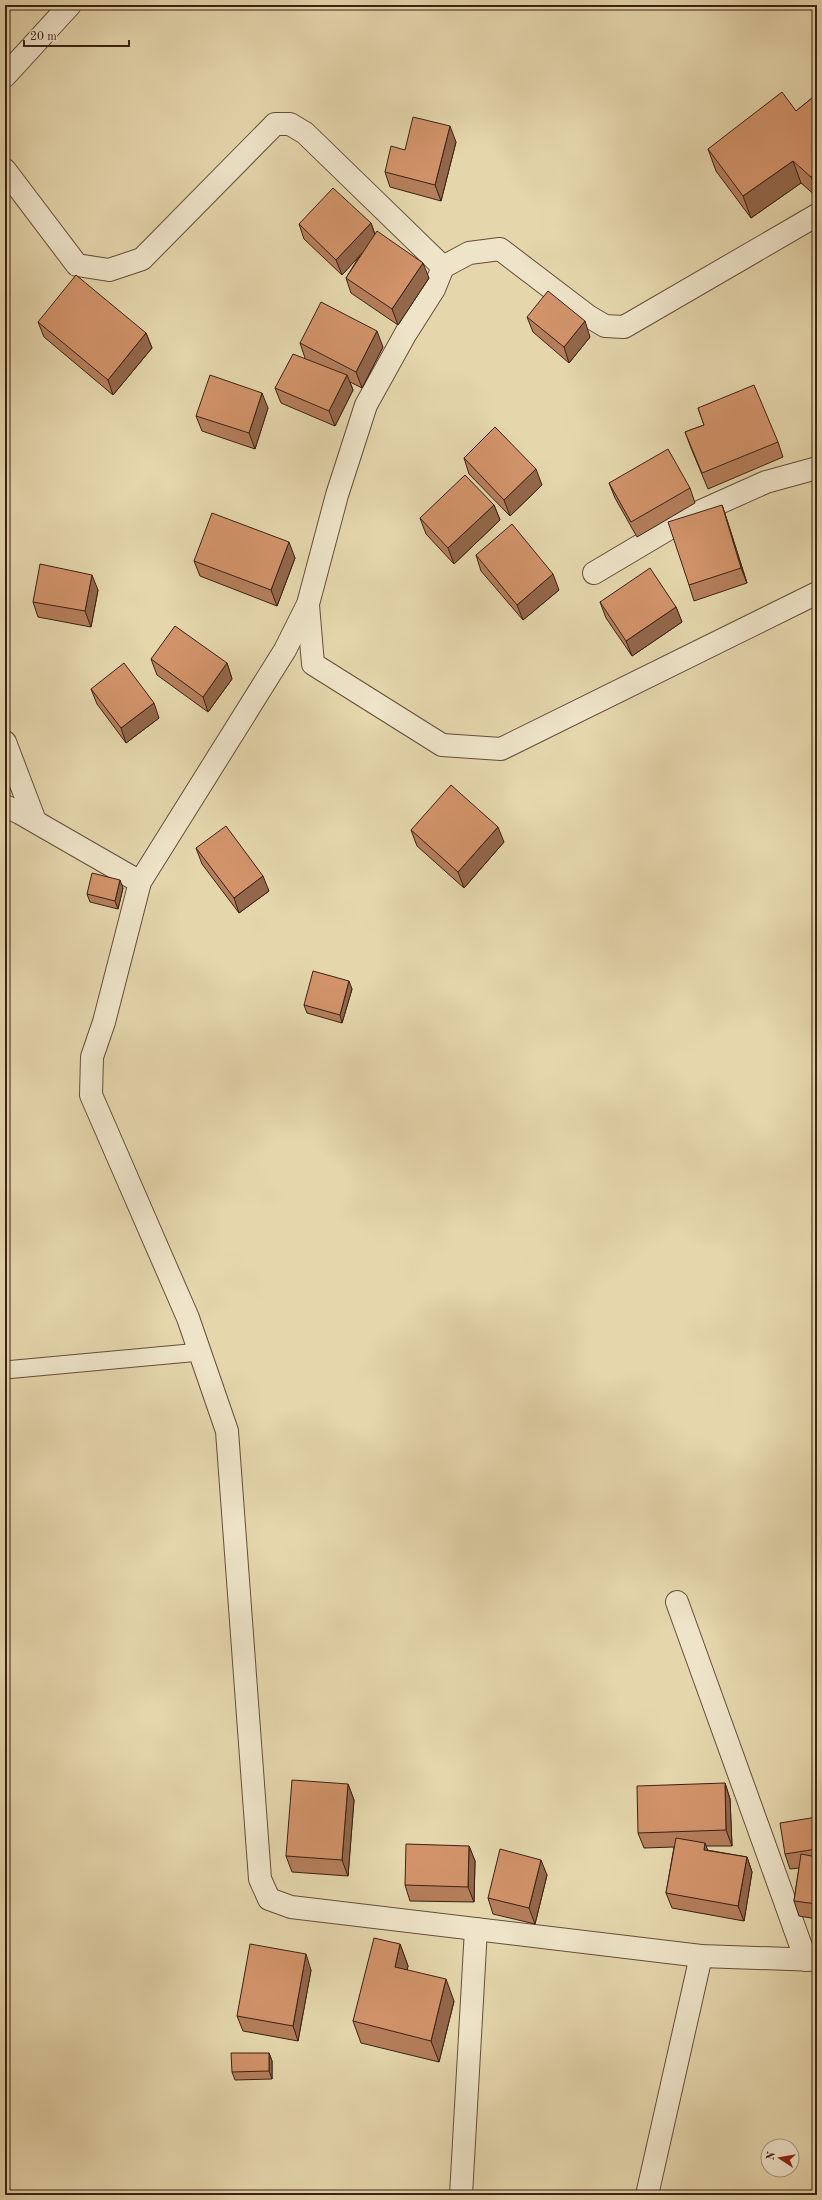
<svg xmlns="http://www.w3.org/2000/svg" width="822" height="2200" viewBox="0 0 822 2200" font-family="'Old Standard TT',serif">
<style>
.lines{fill:none;stroke-linecap:round;stroke-linejoin:round}
.lane-casing{stroke:#664e3b;stroke-width:19}
.street-casing{stroke:#664e3b;stroke-width:24}
.lane{stroke:#eee4c9;stroke-width:17}
.street{stroke:#eee4c9;stroke-width:22}
.wall{fill:#b57e5b;stroke:#3b2115}
.shaded-wall{fill:#93674a;stroke:#3b2115}
.building{fill:#d2936a;stroke:#3b2115}
</style>
<rect width="100%" height="100%" fill="#e5d6ac"/>
<filter id="stains"><feTurbulence type="fractalNoise" baseFrequency=".005" numOctaves="4"/><feColorMatrix values="0 0 0 0 .2 0 0 0 0 .09 0 0 0 0 .02 0 0 0 .5 -.17"/></filter>
<radialGradient id="worn" r=".72"><stop offset=".6" stop-color="#630" stop-opacity="0"/><stop offset="1" stop-color="#630" stop-opacity=".3"/></radialGradient>
<g class="lines">
<defs>
<path id="lane" d="M5,1370l195,-18"/>
<g id="street">
<path d="M5,76l65,-71"/>
<path d="M5,170l72,95 32,5 33,-11 133,-135h15l15,9 138,134"/>
<path d="M817,215l-193,112 -19,-1 -17,-10 -88,-67 -31,4 -26,14 -9,22 -28,44 -40,72 -29,90 -29,109 -23,46 -145,232 -36,140 -12,35 -1,38 97,223 39,113 33,448 9,20 22,8 410,49 116,4"/>
<path d="M594,573l96,-57 76,-34 51,-14"/>
<path d="M308,605l5,59 129,81 59,4 316,-156"/>
<path d="M5,742l30,79"/>
<path d="M5,806l15,7 120,69"/>
<path d="M677,1602l129,358"/>
<path d="M461,2195l15,-266"/>
<path d="M647,2195l54,-239"/>
</g>
</defs>
<use href="#lane" class="lane-casing"/>
<use href="#street" class="street-casing"/>
<use href="#lane" class="lane"/>
<use href="#street" class="street"/>
</g>
<g class="wall">
<path d="M817,94v103l-16,-14 -50,35 -35,-47 -8,-22 88,-38z"/>
<path d="M456,142l-15,59 -51,-14 -5,-15 20,-22z"/>
<path d="M371,223l4,11 54,44 -31,47 -47,-32 -5,-15 14,-23 -18,20 -38,-36 -5,-15z"/>
<path d="M527,317l63,20 -21,26 -36,-31z"/>
<path d="M38,322l108,11 6,15 -39,47 -69,-58z"/>
<path d="M300,343l83,4 -21,41 -12,-6 3,8 -18,36 -54,-23 -6,-15 30,-30z"/>
<path d="M268,408l-13,41 -53,-18 -6,-15z"/>
<path d="M698,408l80,34 5,15 -75,32 -17,-41 -6,-16 19,-7z"/>
<path d="M464,458l78,27 -32,31 -41,-42z"/>
<path d="M609,483l81,5 5,15 -58,34 -22,-39z"/>
<path d="M494,505l6,15 -46,44 -28,-30 -6,-16z"/>
<path d="M722,505l5,15 20,63 -53,18 -5,-16z"/>
<path d="M476,555l83,35 -36,30 -42,-49z"/>
<path d="M295,558l-18,48 -77,-30 -6,-15z"/>
<path d="M98,590l-7,37 -53,-10 -5,-15z"/>
<path d="M600,602l76,5 6,15 -50,34 -26,-38z"/>
<path d="M151,659l76,4 5,16 -24,33 -51,-37z"/>
<path d="M91,689l68,29 -33,25 -29,-39z"/>
<path d="M411,830l93,12 -40,46 -47,-42z"/>
<path d="M196,848l73,43 -30,22 -37,-49z"/>
<path d="M123,888l-5,21 -28,-7 -3,-8z"/>
<path d="M352,989l-10,34 -35,-10 -3,-8z"/>
<path d="M725,1783l5,16 2,47h-26l1,4 40,7 5,15 -8,49 -72,-13 -6,-15 8,-46 -30,1 -6,-15z"/>
<path d="M348,1784l6,16 -6,76 -56,-4 -6,-16z"/>
<path d="M817,1817v102l-18,-3 -5,-15 5,-33 -9,1 -5,-15z"/>
<path d="M469,1846l6,15 -1,41 -64,-1 -5,-16z"/>
<path d="M547,1875l-12,49 -42,-10 -5,-16z"/>
<path d="M400,1944l8,22 -1,4 47,31 -15,61 -78,-19 -8,-22z"/>
<path d="M311,1970l-13,71 -55,-10 -6,-15z"/>
<path d="M269,2053l3,8v18l-37,1 -3,-8z"/>
</g>
<g class="shaded-wall">
<path d="M450,126l6,16 -15,59 -6,-16z"/>
<path d="M793,161l8,22 -50,35 -8,-22z"/>
<path d="M817,172v20l-6,-15z"/>
<path d="M371,223l5,15 -34,37 -6,-15z"/>
<path d="M423,263l6,15 -31,47 -6,-16z"/>
<path d="M585,321l5,16 -21,26 -5,-16z"/>
<path d="M377,331l6,16 -21,41 -6,-16z"/>
<path d="M146,333l6,15 -39,47 -5,-15z"/>
<path d="M347,375l6,15 -18,36 -6,-15z"/>
<path d="M262,393l6,15 -13,41 -6,-16z"/>
<path d="M536,469l6,16 -32,31 -6,-16z"/>
<path d="M494,505l6,15 -46,44 -6,-16z"/>
<path d="M722,505l5,15 20,63 -6,-15z"/>
<path d="M289,542l6,16 -18,48 -6,-16z"/>
<path d="M553,574l6,16 -36,30 -6,-15z"/>
<path d="M92,575l6,15 -7,37 -6,-16z"/>
<path d="M676,607l6,15 -50,34 -6,-15z"/>
<path d="M227,663l5,16 -24,33 -5,-15z"/>
<path d="M154,703l5,15 -33,25 -5,-15z"/>
<path d="M498,827l6,15 -40,46 -6,-16z"/>
<path d="M263,876l6,15 -30,22 -5,-15z"/>
<path d="M120,880l3,8 -5,21 -3,-8z"/>
<path d="M349,981l3,8 -10,34 -2,-8z"/>
<path d="M725,1783l5,16 2,47 -6,-16z"/>
<path d="M348,1784l6,16 -6,76 -6,-16z"/>
<path d="M705,1843l6,16 -7,-9z"/>
<path d="M469,1846l6,15 -1,41 -6,-15z"/>
<path d="M747,1857l5,15 -8,49 -6,-15z"/>
<path d="M541,1860l6,15 -12,49 -6,-16z"/>
<path d="M400,1944l8,22 -5,23 -8,-22z"/>
<path d="M306,1954l5,16 -13,71 -5,-15z"/>
<path d="M446,1979l8,22 -15,61 -8,-21z"/>
<path d="M269,2053l3,8v18l-3,-8z"/>
</g>
<g class="building">
<path d="M782,92l14,19 21,-17v78l-6,5 -18,-16 -50,35 -35,-47z"/>
<path d="M413,117l37,9 -15,59 -50,-13 6,-26 14,4z"/>
<path d="M333,188l38,35 -35,37 -37,-36z"/>
<path d="M377,231l46,32 -31,46 -46,-31z"/>
<path d="M76,275l70,58 -38,47 -70,-58z"/>
<path d="M548,291l37,30 -21,26 -37,-30z"/>
<path d="M321,302l56,29 -21,41 -56,-29z"/>
<path d="M293,354l54,21 -18,36 -54,-23z"/>
<path d="M210,375l52,18 -13,40 -53,-17z"/>
<path d="M754,385l24,57 -76,31 -17,-41 19,-7 -6,-17z"/>
<path d="M495,427l41,42 -32,31 -40,-42z"/>
<path d="M668,449l22,39 -59,34 -22,-39z"/>
<path d="M465,475l29,30 -46,43 -28,-30z"/>
<path d="M722,505l19,63 -52,17 -21,-63z"/>
<path d="M212,513l77,29 -18,48 -77,-29z"/>
<path d="M512,524l41,50 -36,31 -41,-50z"/>
<path d="M40,564l52,11 -7,36 -52,-9z"/>
<path d="M650,568l26,39 -50,34 -26,-39z"/>
<path d="M175,626l52,37 -24,34 -52,-38z"/>
<path d="M124,663l30,40 -33,25 -30,-39z"/>
<path d="M451,785l47,42 -40,45 -47,-42z"/>
<path d="M226,826l37,50 -29,22 -38,-50z"/>
<path d="M92,873l28,7 -5,21 -28,-7z"/>
<path d="M313,971l36,10 -9,34 -36,-10z"/>
<path d="M292,1780l56,4 -6,76 -56,-4z"/>
<path d="M725,1783l1,47 -88,3 -1,-47z"/>
<path d="M817,1817v32l-32,5 -5,-31z"/>
<path d="M676,1838l29,5 -1,7 43,7 -9,49 -72,-13z"/>
<path d="M406,1844l63,2 -1,41 -63,-2z"/>
<path d="M500,1849l41,11 -12,48 -41,-10z"/>
<path d="M801,1854l16,3v47l-23,-3z"/>
<path d="M374,1938l26,6 -5,23 51,12 -15,62 -78,-20z"/>
<path d="M250,1944l56,10 -13,72 -56,-10z"/>
<path d="M231,2053h38v18l-37,1z"/>
</g>
<rect width="822" height="2200" fill="none" stroke="#e5d6ac" stroke-width="20"/>
<rect x="6" y="6" width="810" height="2188" fill="none" stroke="#3b2115" stroke-width="2"/>
<rect x="10" y="10" width="802" height="2180" fill="none" stroke="#3b2115"/>
<g transform="translate(780 2158) rotate(282)"><circle r="19" fill="#eee4c9" stroke="#a69681"/>
<path d="M0-3L7 15L0 10L-7 15Z" fill="#8f2418"/>
<text y="-6" font-size="11" font-weight="bold" text-anchor="middle" fill="#3b2115">N</text>
</g>
<path d="M24 40v6h105v-6" fill="none" stroke="#3b2115" stroke-width="2"/>
<text x="30" y="40" font-size="12" fill="#3b2115" stroke="#eee4c9" stroke-width="3" paint-order="stroke">20 m</text>
<rect width="100%" height="100%" filter="url(#stains)"/>
<rect width="100%" height="100%" fill="url(#worn)"/>
</svg>
